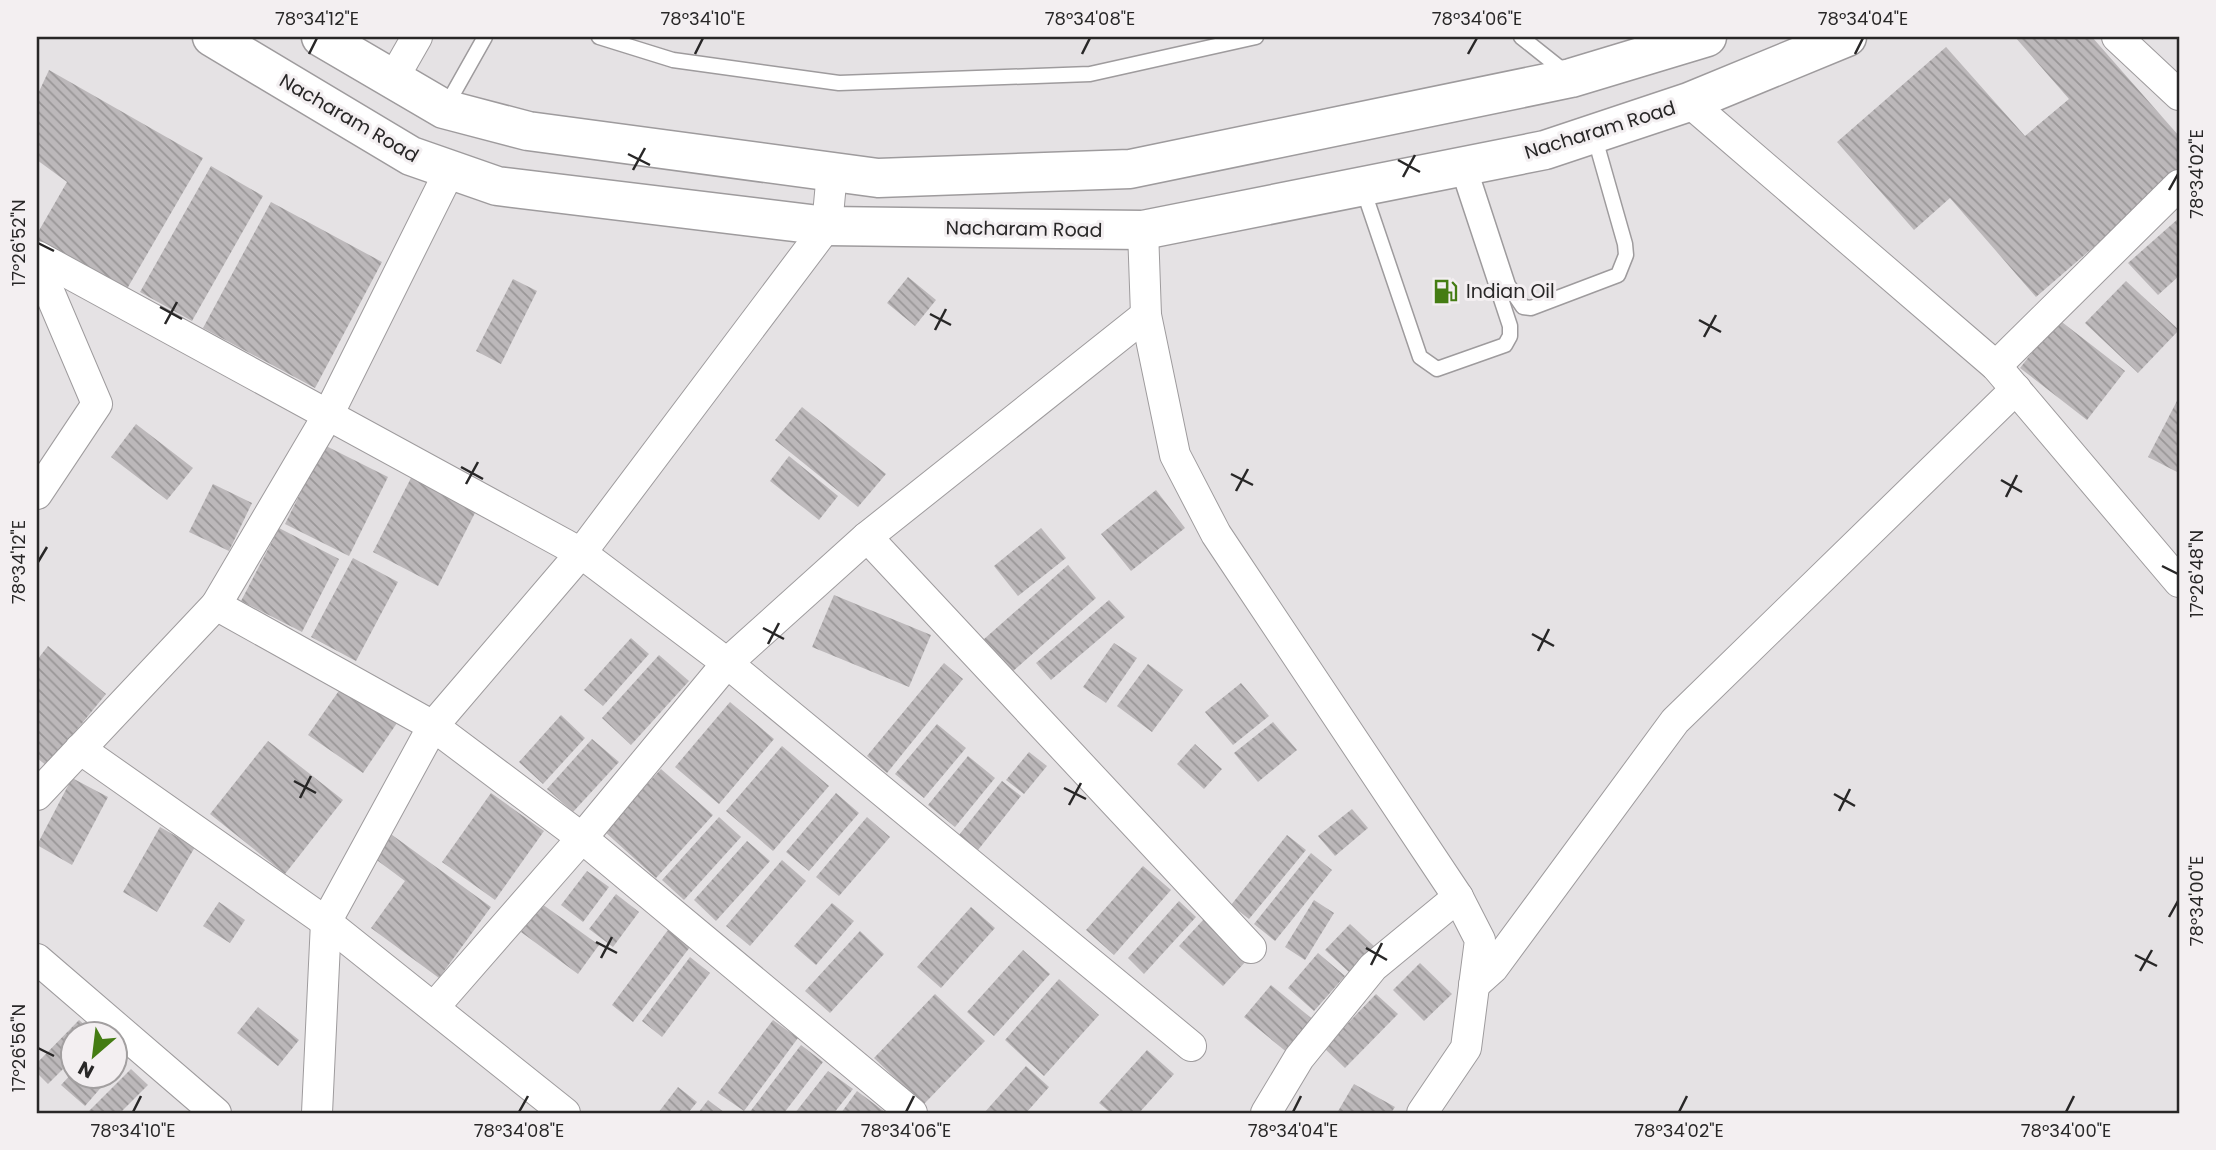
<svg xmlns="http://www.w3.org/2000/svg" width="2216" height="1150" viewBox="0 0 2216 1150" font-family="Poppins,sans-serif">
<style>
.building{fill:url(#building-back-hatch)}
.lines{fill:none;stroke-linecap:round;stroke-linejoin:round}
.lane-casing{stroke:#9e9b9d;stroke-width:17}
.street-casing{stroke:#9e9b9d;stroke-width:32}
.secondary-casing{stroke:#9e9b9d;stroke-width:41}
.lane{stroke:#fff;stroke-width:14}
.street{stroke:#fff;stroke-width:30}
.secondary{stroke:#fff;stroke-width:38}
.ticks{fill:none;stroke:#282727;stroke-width:2.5}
.labels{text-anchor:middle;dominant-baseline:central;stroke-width:6;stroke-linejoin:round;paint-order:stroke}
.street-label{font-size:19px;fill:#282727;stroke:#f3eff1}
.poi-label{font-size:19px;fill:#282727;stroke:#f3eff1;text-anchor:start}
.neatline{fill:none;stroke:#282727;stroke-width:2.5}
.ticks-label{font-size:18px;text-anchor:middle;fill:#282727}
</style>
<defs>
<pattern id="building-back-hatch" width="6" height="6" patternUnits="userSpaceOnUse" patternTransform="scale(1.75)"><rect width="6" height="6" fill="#bcb8ba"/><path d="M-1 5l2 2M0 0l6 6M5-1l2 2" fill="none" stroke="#999697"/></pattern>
</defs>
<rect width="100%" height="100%" fill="#e5e2e4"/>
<g class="building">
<path d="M2015,37h77l87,99v37l-143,124 -86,-99 -36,32 -77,-88 109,-95 79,89 44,-37z"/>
<path d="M49,70l154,88 -79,136 -87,-50v-10l30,-52 -30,-22v-64z"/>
<path d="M211,166l52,30 -71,125 -52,-29z"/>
<path d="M271,202l111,60 -67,126 -112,-60z"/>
<path d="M2179,218v58l-21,19 -30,-32z"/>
<path d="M908,277l28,23 -21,26 -28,-23z"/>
<path d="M513,279l24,12 -36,73 -25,-13z"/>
<path d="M2126,281l53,49 -41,43 -53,-50z"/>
<path d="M2058,319l67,52 -38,49 -67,-52z"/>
<path d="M2179,397v76l-31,-16z"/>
<path d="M802,407l84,67 -28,33 -83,-67z"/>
<path d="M136,424l57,44 -26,32 -56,-43z"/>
<path d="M324,445l64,32 -39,79 -64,-32z"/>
<path d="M789,456l49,40 -19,24 -49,-39z"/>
<path d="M412,476l65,33 -39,77 -65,-34z"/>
<path d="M213,484l39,19 -23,48 -40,-19z"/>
<path d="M1156,490l29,38 -54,43 -30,-37z"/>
<path d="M279,528l60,31 -37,73 -61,-31z"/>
<path d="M1041,528l25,30 -48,38 -24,-30z"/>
<path d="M353,558l45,24 -42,79 -45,-24z"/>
<path d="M1068,565l28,33 -84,74 -29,-32z"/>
<path d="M834,595l97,40 -22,52 -97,-40z"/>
<path d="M1109,600l16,17 -74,63 -15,-17z"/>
<path d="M631,638l18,16 -46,52 -19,-16z"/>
<path d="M1114,643l23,15 -31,45 -23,-16z"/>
<path d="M48,646l58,48 -59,72 -10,-8v-98z"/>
<path d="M659,655l30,26 -58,64 -29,-27z"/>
<path d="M944,663l19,16 -76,94 -20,-17z"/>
<path d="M1148,664l35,26 -31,42 -35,-26z"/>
<path d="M1241,683l28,33 -36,29 -28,-33z"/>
<path d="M343,685l54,38 -34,50 -55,-38z"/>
<path d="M730,702l44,37 -55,65 -44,-37z"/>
<path d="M561,715l24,23 -42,46 -24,-22z"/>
<path d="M1273,722l24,28 -39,32 -24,-29z"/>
<path d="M937,724l29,24 -42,50 -29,-24z"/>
<path d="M592,739l27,23 -46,50 -26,-23z"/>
<path d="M268,741l75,59 -58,74 -75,-60z"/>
<path d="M1195,744l27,25 -18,20 -27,-25z"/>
<path d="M782,746l47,40 -56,65 -47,-40z"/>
<path d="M1029,752l18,14 -23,28 -18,-14z"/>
<path d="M968,756l27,22 -40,49 -27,-22z"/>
<path d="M661,769l52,46 -57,63 -52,-47z"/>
<path d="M72,778l36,19 -36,68 -35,-20z"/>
<path d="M1002,781l19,15 -43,54 -19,-15z"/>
<path d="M491,793l53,38 -49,69 -53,-38z"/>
<path d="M836,793l23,20 -50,58 -23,-19z"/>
<path d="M1352,809l16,19 -33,28 -17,-20z"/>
<path d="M719,817l22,20 -57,63 -22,-20z"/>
<path d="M867,817l23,20 -51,59 -23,-19z"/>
<path d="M160,827l35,20 -38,65 -34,-20z"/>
<path d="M388,832l103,75 -52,71 -68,-50 34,-47 -35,-26z"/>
<path d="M1287,835l19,15 -57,69 -18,-14z"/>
<path d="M747,841l23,20 -54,60 -22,-21z"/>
<path d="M1311,853l21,17 -57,71 -21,-17z"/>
<path d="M782,860l24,21 -56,65 -24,-20z"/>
<path d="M1143,866l28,24 -57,65 -28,-25z"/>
<path d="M587,871l22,16 -26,35 -22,-17z"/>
<path d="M616,894l23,18 -26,35 -24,-18z"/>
<path d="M1314,900l20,13 -29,47 -20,-13z"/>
<path d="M1179,901l17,16 -52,57 -16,-16z"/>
<path d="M219,902l26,18 -15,23 -27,-17z"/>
<path d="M832,903l22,18 -38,44 -22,-19z"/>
<path d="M542,904l57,41 -21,29 -57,-42z"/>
<path d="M971,907l24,21 -54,60 -24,-21z"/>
<path d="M1204,919l44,40 -25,27 -44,-40z"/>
<path d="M1350,924l25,23 -25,26 -25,-23z"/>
<path d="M668,930l22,17 -57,75 -21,-17z"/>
<path d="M860,931l24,23 -54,59 -25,-22z"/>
<path d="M1023,950l27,24 -56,62 -27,-24z"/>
<path d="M1318,953l27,23 -31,35 -26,-23z"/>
<path d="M690,957l20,16 -48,64 -20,-16z"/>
<path d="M1420,963l32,31 -28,27 -31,-31z"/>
<path d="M1059,979l40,36 -55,61 -39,-36z"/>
<path d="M1271,985l45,37 -27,32 -45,-37z"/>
<path d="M935,994l50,47 -62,64 -49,-47z"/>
<path d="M1376,994l22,20 -53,54 -21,-20z"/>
<path d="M258,1007l41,33 -21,26 -41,-33z"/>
<path d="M79,1020l16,14h-21v24l-26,26 -11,-11v-10z"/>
<path d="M773,1020l25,18 -54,73 -26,-18z"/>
<path d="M801,1045l22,17 -39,51h-35z"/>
<path d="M1147,1050l27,24 -35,39h-28l-12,-10z"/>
<path d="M1026,1066l23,21 -23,26h-42z"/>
<path d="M131,1069l17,16 -28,28h-33z"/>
<path d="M74,1071v5h37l-26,30 -24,-21z"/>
<path d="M828,1071l25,18 -19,24h-39z"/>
<path d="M1354,1084l41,23 -4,6h-54z"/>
<path d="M678,1087l19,15 -9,11h-30z"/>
<path d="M857,1091l28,21 -2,1h-42z"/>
<path d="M708,1100l17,13h-27z"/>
</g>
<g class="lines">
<defs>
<g id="lane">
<path d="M599,37l74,23 166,23 251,-9 166,-37"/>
<path d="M1521,37l44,35"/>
<path d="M445,108l40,-71"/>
<path d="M1469,166l39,119 15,22 8,1 87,-33 8,-20 -1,-11 -31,-109"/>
<path d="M1363,189l57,168 17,12 68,-24 5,-9v-10l-52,-157"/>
</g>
<g id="street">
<path d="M2117,37l62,58"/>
<path d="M393,79l24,-42"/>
<path d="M1689,102l307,264 183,216"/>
<path d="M1143,230l3,85 29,140 41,79 242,363 22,43 -14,108 -44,65"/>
<path d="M37,256l544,297 146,110 464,383"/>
<path d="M37,263l60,141 -60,90"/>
<path d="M1996,366l183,-181"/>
<path d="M867,537l384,411"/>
<path d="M216,605l217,121 149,112 330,275"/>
<path d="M80,749l246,173 239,191"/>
<path d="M37,795l179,-190 112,-190 121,-243"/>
<path d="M37,959l179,154"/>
<path d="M1474,985l19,-17 182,-247 341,-332"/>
<path d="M435,1006l147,-168 145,-175 140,-126 279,-222"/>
<path d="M317,1113l9,-191 107,-196 148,-173 246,-327 5,-54"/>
<path d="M1266,1113l33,-55 74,-91 85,-70"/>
</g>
<g id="secondary">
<path d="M212,37l199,119 86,30 330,40 316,4 402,-80 144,-48 158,-65"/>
<path d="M321,37l123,72 84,22 350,47 252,-9 441,-91 136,-41"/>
</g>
</defs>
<use href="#lane" class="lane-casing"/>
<use href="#street" class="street-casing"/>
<use href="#secondary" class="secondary-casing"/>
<use href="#lane" class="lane"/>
<use href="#street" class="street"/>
<use href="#secondary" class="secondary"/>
</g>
<path class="ticks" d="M309,54l8,-16M695,54l8,-16M1082,54l8,-16M1468,54l9,-16M1855,54l8,-16M628,154l22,11M1398,160l22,12M633,170l12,-22M1403,177l12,-22M2169,190l9,-16M38,243l16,8M160,307l22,12M930,314l21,11M1699,320l22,12M165,324l12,-22M935,330l11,-21M1704,337l12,-22M461,467l22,12M1231,474l22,11M2001,480l21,12M466,484l12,-22M1236,491l12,-22M2006,497l11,-22M38,562l9,-15M2162,566l16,8M763,628l21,11M1532,634l22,12M768,644l11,-21M1538,651l11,-22M294,781l22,12M1064,788l22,11M1834,794l21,12M300,798l11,-22M1069,805l12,-22M1839,811l11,-22M2169,917l9,-16M596,942l21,11M1366,948l21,12M2135,955l22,11M601,958l11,-21M1371,965l11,-22M2140,971l12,-21M38,1048l16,8M133,1112l8,-16M519,1112l9,-16M906,1112l8,-16M1293,1112l8,-16M1679,1112l8,-16M2066,1112l8,-16"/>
<defs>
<symbol id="fuel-bare" viewBox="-9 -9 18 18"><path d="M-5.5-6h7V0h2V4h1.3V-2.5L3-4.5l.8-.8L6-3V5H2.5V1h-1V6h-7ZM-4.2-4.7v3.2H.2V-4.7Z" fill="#447c13" stroke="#f3eff1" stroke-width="2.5" paint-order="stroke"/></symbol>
</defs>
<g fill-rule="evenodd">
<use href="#fuel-bare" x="1428" y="274" width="35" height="35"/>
</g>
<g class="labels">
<g class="street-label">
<text transform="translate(349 118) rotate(30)">Nacharam Road</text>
<text transform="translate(1600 130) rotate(-17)">Nacharam Road</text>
<text transform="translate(1024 229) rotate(1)">Nacharam Road</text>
</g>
<g class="poi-label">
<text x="1466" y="291">Indian Oil</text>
</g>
</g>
<rect width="2216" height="1150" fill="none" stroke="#f3eff1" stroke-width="77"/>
<g transform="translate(94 1055) rotate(208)"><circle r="33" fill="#f3eff1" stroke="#a29fa0" stroke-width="2"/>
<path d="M0-5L12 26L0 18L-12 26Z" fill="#447c13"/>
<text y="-10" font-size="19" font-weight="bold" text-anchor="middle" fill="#282727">N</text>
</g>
<rect x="38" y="38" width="2140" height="1074" class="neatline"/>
<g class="ticks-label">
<text x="317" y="25">78°34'12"E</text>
<text x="703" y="25">78°34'10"E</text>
<text x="1090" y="25">78°34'08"E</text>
<text x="1477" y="25">78°34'06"E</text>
<text x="1863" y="25">78°34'04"E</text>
<text transform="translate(2197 174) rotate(-90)" y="6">78°34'02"E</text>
<text transform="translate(19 243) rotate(-90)" y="6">17°26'52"N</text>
<text transform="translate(19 562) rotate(-90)" y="6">78°34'12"E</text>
<text transform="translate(2197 574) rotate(-90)" y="6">17°26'48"N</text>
<text transform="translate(2197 901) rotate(-90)" y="6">78°34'00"E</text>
<text transform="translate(19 1048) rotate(-90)" y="6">17°26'56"N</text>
<text x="133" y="1137">78°34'10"E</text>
<text x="519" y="1137">78°34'08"E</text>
<text x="906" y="1137">78°34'06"E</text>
<text x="1293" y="1137">78°34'04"E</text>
<text x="1679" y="1137">78°34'02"E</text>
<text x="2066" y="1137">78°34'00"E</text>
</g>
</svg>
